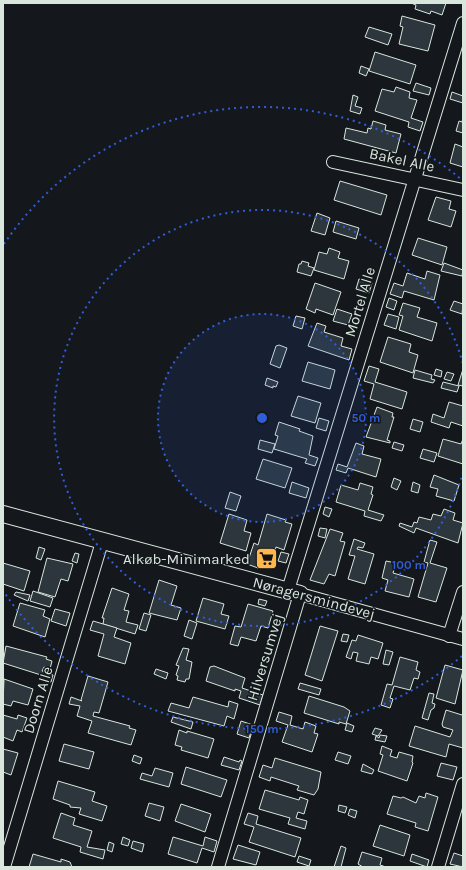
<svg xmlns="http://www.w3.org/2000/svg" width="466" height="870" viewBox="0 0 466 870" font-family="Karla,sans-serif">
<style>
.building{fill:#2c363c;stroke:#d8e6dc}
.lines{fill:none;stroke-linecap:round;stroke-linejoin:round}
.minor-casing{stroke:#d8e6dc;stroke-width:14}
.tertiary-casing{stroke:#d8e6dc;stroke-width:18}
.minor{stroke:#14181c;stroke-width:12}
.tertiary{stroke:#14181c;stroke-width:16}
.ring{fill:none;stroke:#305dd8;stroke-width:2;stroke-dasharray:2 4}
.labels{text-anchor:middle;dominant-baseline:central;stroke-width:3;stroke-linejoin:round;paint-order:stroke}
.street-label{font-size:15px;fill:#d8e6dc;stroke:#14181c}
.poi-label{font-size:15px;fill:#d8e6dc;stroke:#14181c;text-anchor:end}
.centre{fill:#305dd8;stroke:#14181c;stroke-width:2}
.ring-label{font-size:12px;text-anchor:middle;font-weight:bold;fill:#305dd8;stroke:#14181c;stroke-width:3;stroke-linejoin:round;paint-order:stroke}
</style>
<rect width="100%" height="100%" fill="#14181c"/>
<g class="building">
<path d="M411,3h35l-4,12 -11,-4 -1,3 -15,-5 1,-4z"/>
<path d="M402,16l33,9 -7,26 -29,-7 4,-17 -3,-1z"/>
<path d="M369,27l23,7 -4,11 -23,-8z"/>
<path d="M375,52l41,13 -6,19 -41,-13z"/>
<path d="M361,66l8,3 -3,7 -7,-3z"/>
<path d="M416,83l15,5 -2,7 -16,-4z"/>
<path d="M396,87l14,5 -1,6 8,2 -6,18 12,4 -3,9 -12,-4 1,-5 -34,-11 7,-22 12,3z"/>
<path d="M452,92l11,4v7l-13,-4z"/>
<path d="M353,95l5,2 -3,9 7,2 -2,6 -10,-3z"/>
<path d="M463,117v16l-7,-2 3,-10 3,1z"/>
<path d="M373,121l13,4 -1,5 16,4 -5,19 -52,-14 2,-11 21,5 1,-5 3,1z"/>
<path d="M455,144l8,3v20l-13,-4z"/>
<path d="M340,181l47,14 -6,20 -47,-15z"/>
<path d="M436,197l15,4 -2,8 7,2 -5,16 -23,-7z"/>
<path d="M317,213l13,5 -5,17 -14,-4z"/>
<path d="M336,221l23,7 -3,11 -23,-7z"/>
<path d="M418,238l29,9 -5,18 -30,-10z"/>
<path d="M329,248l11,4 -2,6 11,3 -5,18 -30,-9 5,-18 8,2z"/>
<path d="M302,261l7,2 -1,3 6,2 -3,8 -14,-4 2,-8h2z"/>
<path d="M444,263l19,7 -1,6 -21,-5z"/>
<path d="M427,271l13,4 -6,25 -30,-9 -2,7 -12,-4 4,-11 9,3 4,-13 18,6z"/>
<path d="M359,279l13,4 -3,10 -13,-4z"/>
<path d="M315,283l26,9 -8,23 -17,-6 -1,4 -9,-4z"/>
<path d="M389,298l8,3 -3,9 -8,-3z"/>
<path d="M454,301l9,3 -1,10 -12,-4z"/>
<path d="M403,303l17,5 -3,9 20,6 -5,18 -33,-11 4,-14 -4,-1z"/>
<path d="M337,309l15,5 -4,11 -15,-4z"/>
<path d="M388,314l11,3 -3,12 -12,-4z"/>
<path d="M296,316l9,2 -3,11 -9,-3z"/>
<path d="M317,323l9,3 -2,6 19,6 -2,8 11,3 -3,11 -41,-14z"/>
<path d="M388,337l23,7 -2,8 9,3 -5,18 -33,-11z"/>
<path d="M279,345l8,3 -7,20 -10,-4 6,-18z"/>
<path d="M308,362l27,8 -5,19 -28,-8z"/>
<path d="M369,366l10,3 -4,13 32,10 -5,17 -32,-10 4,-15 -10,-3z"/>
<path d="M436,369l6,2 -1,6 -7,-2z"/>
<path d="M463,369v17l-5,-1z"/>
<path d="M415,370l17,5 -1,4 4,1 -2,3 -20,-5z"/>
<path d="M447,372l7,2 -3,7 -7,-2z"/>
<path d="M267,378l11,4 -2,5 -3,-1v2l-8,-3z"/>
<path d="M443,382l16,4 -2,6 -16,-4z"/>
<path d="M298,396l23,7 -6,20 -24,-7z"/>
<path d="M449,402l14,4v20l-12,-4 -2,6 -18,-6 2,-8 11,4z"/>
<path d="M377,407l16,6 -1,4h2l-7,23 3,1v2l-24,-6z"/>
<path d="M319,418l10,3 -3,10 -10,-3z"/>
<path d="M413,419l10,3 -3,10 -10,-3z"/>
<path d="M279,422l21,7 -1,2 14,5 -4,19 9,3 -3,8 -10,-3 2,-4 -33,-10 4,-13 -3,-1z"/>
<path d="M443,439l18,5 2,-5v25l-25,-8z"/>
<path d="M260,440l15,4 -3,9 -14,-4z"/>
<path d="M394,442l10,3 -2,6 -10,-3z"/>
<path d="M356,443l8,3 -2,8 19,5 -5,18 -28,-9 -2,5 -10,-3 2,-6 9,3z"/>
<path d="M423,449l14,4 -3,9 -14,-4z"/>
<path d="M263,459l29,9 -7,20 -29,-9z"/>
<path d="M434,475l25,10 -5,16 -18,-5 2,-7 -8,-2z"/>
<path d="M394,478l7,3 -4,9 -6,-3z"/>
<path d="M292,482l17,6 -3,10 -17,-5z"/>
<path d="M413,482l7,3 -2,8 -7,-2z"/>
<path d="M360,483l13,4 -2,7 2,1 -5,15 16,5 -3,6 -17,-5 1,-5 -29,-9 5,-17 17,5z"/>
<path d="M230,492l11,4 -5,15 -11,-3z"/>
<path d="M325,507l7,2 -3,8 -6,-3z"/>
<path d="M444,509l11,4 -2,7 10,3 -5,20 -42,-15 -2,5 -15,-7 1,-3 12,4 2,-5 3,1 2,-6 12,3 2,-6 8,2z"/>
<path d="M229,514l18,6 -3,11 7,2 -5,18 -26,-8z"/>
<path d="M267,514l19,6 -1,2 7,2 -8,26 -8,-3 -5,18 -11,-3 -2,6 -11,-4 7,-21 4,2z"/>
<path d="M320,528l7,1 -2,9 -7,-2z"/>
<path d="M330,529l13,4 -3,8 5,1 -10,34 -6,-2 -5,10 -14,-4z"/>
<path d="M354,539l11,4 -2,5 -5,-1 -1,2 17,5 -9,30 -17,-5 7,-23 -6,-1z"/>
<path d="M430,540l7,2 -7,21 17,5 -11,34 -18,-5 10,-34 -4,-1z"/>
<path d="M39,547l6,2 -4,11 -5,-2z"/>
<path d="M281,552l8,2 -3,9 -8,-2z"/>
<path d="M75,553l4,1 -2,9 -5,-2z"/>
<path d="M47,558l26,6 -5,17 -7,-2 -6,18 -17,-5z"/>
<path d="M386,561l10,2 -3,10 21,6 -5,18 -24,-6 3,-11 -6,-2z"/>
<path d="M3,563l27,8 -6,20 -21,-7z"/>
<path d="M159,580l18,6 -6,19 10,3 -4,12 -28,-7z"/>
<path d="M112,588l17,6 -5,16 5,1 -3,11 12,3 -3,9 -32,-10 1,-6h-2z"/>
<path d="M33,591l20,7 -3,9 -20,-6z"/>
<path d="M16,592l14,3 -2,6 -14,-6z"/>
<path d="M203,598l21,6 -3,10 8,2 -4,13 -29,-8z"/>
<path d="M259,599l8,2 -2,5 -7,-2z"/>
<path d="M20,603l25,7 -2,6 7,3 -5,18 -32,-11z"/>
<path d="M248,604l25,7 -5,17 -7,-2 -5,15 -15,-4 -3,9 -8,-2 5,-18 6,1z"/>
<path d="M55,609l15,4 -4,13 -15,-5z"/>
<path d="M144,613l7,2 -5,16 -7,-2z"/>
<path d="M189,620l8,3 -5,16 -8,-3z"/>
<path d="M93,621l24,7 -3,9 17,6 -6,21 -27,-8 6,-22 -14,-4z"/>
<path d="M320,626l18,5 -16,50 -17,-6z"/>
<path d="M343,634l6,1 -2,7 -6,-1z"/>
<path d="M358,635l25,8 -5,16 -7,-2 -2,7 -13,-3 2,-8 -5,-1 -2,7 -5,-2 6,-17 4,1z"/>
<path d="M6,646l41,11 -1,2 6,2 -2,8 -6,-2 -2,4 11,4 -2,7 -11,-3 1,-4 -38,-12z"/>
<path d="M183,648l6,1 -3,11 6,2 -3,17h-3l-1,3 -8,-2 1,-4 -2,-1 3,-9 -3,-1z"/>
<path d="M386,650l7,2 -4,13 -6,-1z"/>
<path d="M400,657l18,5 -2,8 4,2 -2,7 -4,-1 -4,12 -16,-4 -4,12 3,1 -3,9 -9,-3 6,-21 5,1z"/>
<path d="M445,665l18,5 -8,34 -19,-6z"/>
<path d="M214,666l31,12 -3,10 21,7 -3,10 -21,-7 2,-7 -6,-2v2l-29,-10 4,-14z"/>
<path d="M156,669l12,4 -2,6 -12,-5z"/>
<path d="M88,676l20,6 -9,31 -5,-1 -1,4 37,10 -1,2 7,2 -5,15 -43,-12 4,-12 -15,-5 3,-10 -11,-2 2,-7 11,4 -1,-1z"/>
<path d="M4,679l29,10 -5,16 -15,-4 -2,5 -8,-2z"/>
<path d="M300,683l21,6 -2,6 -21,-6z"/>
<path d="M429,693l5,1 -2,9 3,1 -1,4 -3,2 -3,10 -6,-2z"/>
<path d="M309,696l35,11 6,4 -4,13 -7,-2v2l-35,-11z"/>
<path d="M193,697l35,10 1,-6 9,3 -4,15 -7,-3 -3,10 -56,-15 3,-8 18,5z"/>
<path d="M446,710l16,5 1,-2v35l-14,-4 -3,13 -37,-11 6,-20 35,11 3,-7 -10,-3 -1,-3z"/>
<path d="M279,712l13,4 -2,9 13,4 2,-7 11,4 -2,7 4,1 -6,18 -30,-10 6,-17 -12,-4z"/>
<path d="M3,715l14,4 1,-4 9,3 -5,14 -5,-2 -4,11 -10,-4z"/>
<path d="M173,717l20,5 -2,7 -20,-7z"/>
<path d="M241,721l12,4 -4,13 -12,-4z"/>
<path d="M347,723l7,3 -2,6 -7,-2z"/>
<path d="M375,728l7,2 -4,6 -6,-2z"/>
<path d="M179,730l8,3v-2l27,8 -6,19 -27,-8 1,-3 -7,-2z"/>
<path d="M380,735l7,1 -2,6 -10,-2 1,-4 3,2z"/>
<path d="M64,744l30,8 -5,17 -30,-8z"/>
<path d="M382,746l10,4 -2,6 7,2 2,-6 14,4 -1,6 1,1 -6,18 -29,-10 5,-16 -3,-1z"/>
<path d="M3,749l15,4 -7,22 -8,-3z"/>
<path d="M338,752l13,4 -3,8 -13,-4z"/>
<path d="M134,755l8,3 -2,6 -8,-3z"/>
<path d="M224,757l15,5 1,-2 2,1 -3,9 -18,-5z"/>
<path d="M275,758l46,14 -3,17 -4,6 -17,-5 2,-4 -28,-9 -1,4 -11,-4 4,-12 9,3z"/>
<path d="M441,763l16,4 -4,13 -16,-4z"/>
<path d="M363,764l11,6 -2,4 -11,-3z"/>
<path d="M186,767l41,13 -6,17 -40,-13z"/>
<path d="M155,768l18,5 -4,14 -29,-8 2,-6 10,3z"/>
<path d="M58,781l37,11 -3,9 15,5 -5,15 -23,-7 2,-6 -11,-1v-2l-17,-6z"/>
<path d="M265,790l34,10 1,-3 8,3 -4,14 -6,-2 -2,6 11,3 -2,8 -17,-5 2,-6 -31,-9z"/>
<path d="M426,793l12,4 -10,34 -13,-4 1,-4 -29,-9 6,-18 8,2 2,-1 13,6 3,-7 6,2z"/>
<path d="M149,803l15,4 -4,14 -15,-5z"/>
<path d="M181,804l30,10 -6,18 -30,-11z"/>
<path d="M339,805l8,2 -2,6 -7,-2z"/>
<path d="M350,809l7,2 -2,7 -7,-3z"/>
<path d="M61,813l14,5 -2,7 19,6 -5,16 18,3 -2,9 -23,-7 1,-5 -28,-9z"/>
<path d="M248,813l10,3 -2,8 45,14 -6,19 -46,-15 5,-15 -10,-3z"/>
<path d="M380,825l30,10 -6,21 -31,-10z"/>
<path d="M123,837l7,3 -2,6 -7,-2z"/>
<path d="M173,837l30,9 2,-9 12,4 -3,11 -12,-4 -5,15 -29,-9z"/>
<path d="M133,841l11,3 -2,8 -11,-4z"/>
<path d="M109,842l5,2 -2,8 -5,-2z"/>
<path d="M238,845l22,7 -4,13 -23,-6z"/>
<path d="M341,846l5,2 -5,19h-7z"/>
<path d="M362,852l20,6 -2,7 6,2h-23l-5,-3z"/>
<path d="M454,853l9,3v11l-13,-3z"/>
<path d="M33,854l28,8v-3l9,3 2,5h-43z"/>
<path d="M412,854l17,6 -2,7 -17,-6z"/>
<path d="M299,856l12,4 -2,6 -12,-4z"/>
</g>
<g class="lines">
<defs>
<g id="minor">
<path d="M333,162l130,28"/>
<path d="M288,590l175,-567"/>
<path d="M449,636l14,-44"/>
<path d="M4,867l98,-325"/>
<path d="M218,867l82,-273 163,45"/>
<path d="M438,867l25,-83"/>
</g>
<path id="tertiary" d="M3,514l297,80"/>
</defs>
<use href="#minor" class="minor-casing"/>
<use href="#tertiary" class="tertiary-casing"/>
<use href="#minor" class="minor"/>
<use href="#tertiary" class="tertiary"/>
</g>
<circle cx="262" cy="418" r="104" fill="#305dd8" fill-opacity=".12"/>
<g class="ring">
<circle cx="262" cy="418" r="104"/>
<path d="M463 472A208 208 0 1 1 463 364"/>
<path d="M462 656A311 311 0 0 1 4 592M4 244A311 311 0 0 1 462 180"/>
</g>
<defs>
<symbol id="supermarket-square" viewBox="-11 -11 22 22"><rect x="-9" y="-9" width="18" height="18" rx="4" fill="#ffb74d" stroke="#14181c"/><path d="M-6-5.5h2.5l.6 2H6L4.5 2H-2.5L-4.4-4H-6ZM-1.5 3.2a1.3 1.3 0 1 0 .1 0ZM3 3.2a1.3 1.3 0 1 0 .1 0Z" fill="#111"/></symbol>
</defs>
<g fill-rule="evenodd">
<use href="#supermarket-square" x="254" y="546" width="25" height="25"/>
</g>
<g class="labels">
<g class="street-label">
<text transform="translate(402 160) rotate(12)">Bakel Alle</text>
<text transform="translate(360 302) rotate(-73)">Mortel Alle</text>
<text transform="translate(314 598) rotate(15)">Nøragersmindevej</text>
<text transform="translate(265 657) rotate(-73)">Hilversumvej</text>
<text transform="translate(38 700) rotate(-73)">Doorn Alle</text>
</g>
<g class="poi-label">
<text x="250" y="559">Alkøb-Minimarked</text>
</g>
</g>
<circle cx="262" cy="418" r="6" class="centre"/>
<g class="ring-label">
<text x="366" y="422">50 m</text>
<text x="409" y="569">100 m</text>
<text x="262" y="733">150 m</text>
</g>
<rect width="466" height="870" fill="none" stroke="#d8e6dc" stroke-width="8"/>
</svg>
